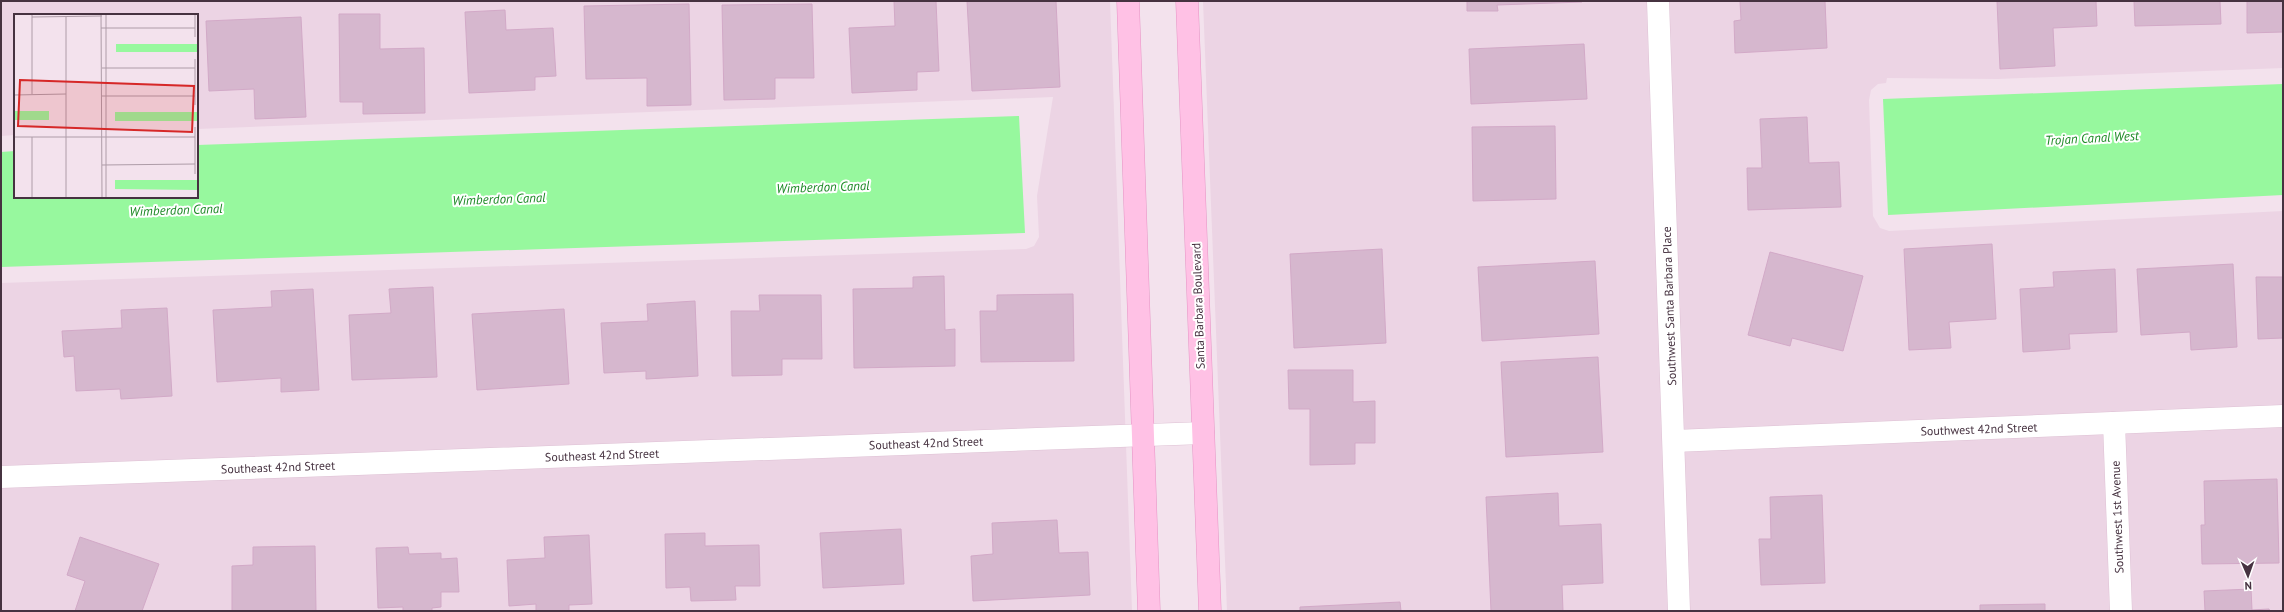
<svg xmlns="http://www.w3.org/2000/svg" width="2284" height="612" viewBox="0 0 2284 612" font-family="'PT Sans',sans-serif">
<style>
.residential{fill:#ecd4e4}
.water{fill:#97f89e}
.building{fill:#d6b7ce;stroke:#d2a9c7}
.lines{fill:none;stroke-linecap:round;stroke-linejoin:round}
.minor-casing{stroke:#dec1d4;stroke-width:23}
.secondary-casing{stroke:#e694c5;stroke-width:23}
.minor{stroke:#fff;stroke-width:22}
.secondary{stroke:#ffc1e5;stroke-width:22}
.labels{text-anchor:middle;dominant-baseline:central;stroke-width:4;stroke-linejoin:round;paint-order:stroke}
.street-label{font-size:12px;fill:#463240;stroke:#fff}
.water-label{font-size:13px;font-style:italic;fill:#1c8925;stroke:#fff}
.inset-road{fill:none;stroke:#ae9ca8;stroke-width:1}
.view{fill:#d62828;fill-opacity:0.15;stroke:#d62828;stroke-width:2}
.inset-edge{fill:none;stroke:#463240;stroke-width:2}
</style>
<rect width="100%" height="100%" fill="#f3e2ed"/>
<g class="residential">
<path d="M1,1h1109l22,610h-1131v-328l1025,-34 8,-3 5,-9 -2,-41 16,-99 -856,32v-114h-182v120l-14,1z"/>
<path d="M1203,1h1080v67l-285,11 -111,-1 -1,5 -8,1 -7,6 -2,10 4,116 7,12 9,3 394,-20v400h-1056z"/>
</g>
<g class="water">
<path d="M2283,84v111l-395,20 -5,-116z"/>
<path d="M1019,116l6,117 -1024,34v-115l14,-1v46h182v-52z"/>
</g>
<g class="building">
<path d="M894,1h42l3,70 -22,1v18l-65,3 -3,-65 46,-2z"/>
<path d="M967,1h89l4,86 -88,4z"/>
<path d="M1467,1h115v1l-85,3 1,6h-31z"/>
<path d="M1740,1h85l2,47 -92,5 -1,-32 7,-1z"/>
<path d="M1997,1h99l1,25 -44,2 2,38 -55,3z"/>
<path d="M2134,1h86l1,23 -86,2z"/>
<path d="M2247,1h36v31l-36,1z"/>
<path d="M689,4l2,101 -44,1v-28l-61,1 -2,-73z"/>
<path d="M812,4l2,74h-39v21l-51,1 -2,-95z"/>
<path d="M505,10l1,20 47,-2 3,48 -21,1v13l-66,3 -4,-81z"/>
<path d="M339,14h41v35l44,-1 1,65 -62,1v-12h-23z"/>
<path d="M301,17l5,100 -51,2 -1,-30 -45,2 -3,-70z"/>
<path d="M1584,44l3,55 -116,5 -2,-55z"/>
<path d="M1807,117l2,46 30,-1 2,45 -93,3 -1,-42h15l-2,-49z"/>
<path d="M1555,126l1,73 -83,2 -1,-74z"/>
<path d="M1992,244l4,75 -47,3 2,26 -42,2 -5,-101z"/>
<path d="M1382,249l4,94 -92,5 -4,-94z"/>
<path d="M1770,252l93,24 -20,75 -51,-13 -2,8 -42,-11z"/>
<path d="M1595,261l4,73 -117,7 -4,-74z"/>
<path d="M2233,264l4,83 -46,3 -1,-18 -49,3 -4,-66z"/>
<path d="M2115,269l2,63 -48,2 1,15 -47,3 -3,-63 34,-2 -1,-15z"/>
<path d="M944,276l1,54 10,-1v37l-101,2 -1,-79 60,-1v-11z"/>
<path d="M2256,277h27v61l-25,1z"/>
<path d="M433,287l4,90 -85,3 -3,-65 42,-2 -2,-24z"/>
<path d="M313,289l6,101 -38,2v-14l-64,4 -4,-72 59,-3 -1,-16z"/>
<path d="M1073,294l1,67 -93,1 -1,-51h17v-16z"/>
<path d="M759,295h62l1,64h-40v16l-50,1 -1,-65h29z"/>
<path d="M695,301l3,75 -52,3v-8l-42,2 -3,-50 47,-2 -1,-17z"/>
<path d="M167,308l5,88 -51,3 -1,-10 -44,2 -2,-35 -10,1 -2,-26 60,-3 -1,-18z"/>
<path d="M564,309l5,75 -92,6 -5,-76z"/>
<path d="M1598,357l5,95 -97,5 -5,-95z"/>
<path d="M1288,370h65v32l22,-1v42h-20v21l-45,1v-56h-21z"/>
<path d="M2277,479l2,84 -77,1 -1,-39h4l-1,-44z"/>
<path d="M1558,493l1,33 42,-2 2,59 -41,2 1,26h-72l-5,-114z"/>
<path d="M1822,495l3,88 -64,2 -2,-46h12l-1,-42z"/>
<path d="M1057,520l2,33 29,-1 2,43 -117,6 -2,-45 22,-2 -1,-31z"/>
<path d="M901,529l3,55 -81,4 -3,-55z"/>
<path d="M705,533v13l54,-1 1,41h-25l1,14 -45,1 -1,-14 -24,1 -1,-54z"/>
<path d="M589,535l3,69 -23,1v6h-33v-7l-27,2 -2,-46 38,-2 -1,-21z"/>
<path d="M80,537l79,27 -17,47h-67l10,-30 -18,-6z"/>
<path d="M315,546l1,65h-84v-45l21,-1v-18z"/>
<path d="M408,547l1,7 32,-1v6l16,-1 2,34h-18v15l-9,1v3h-29v-4l-25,1 -2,-60z"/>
<path d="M2251,589l1,21 17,-1 1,2h-65l-1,-20z"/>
<path d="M1400,602l1,9h-101v-4z"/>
<path d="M2045,604v7h-65v-6z"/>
</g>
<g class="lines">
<defs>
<g id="minor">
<path d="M1658,1l21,610"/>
<path d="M2114,423l7,188"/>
<path d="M1674,441l609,-25"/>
<path d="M1,477l1202,-44"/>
</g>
<g id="secondary">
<path d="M1128,1l21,610"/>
<path d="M1187,1l23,610"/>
</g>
</defs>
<use href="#minor" class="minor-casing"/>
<use href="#secondary" class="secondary-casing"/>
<use href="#minor" class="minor"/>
<use href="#secondary" class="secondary"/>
</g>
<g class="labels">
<g class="street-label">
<text transform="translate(1198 306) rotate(-92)">Santa Barbara Boulevard</text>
<text transform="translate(1669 306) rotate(-92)">Southwest Santa Barbara Place</text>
<text transform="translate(1979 429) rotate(-2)">Southwest 42nd Street</text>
<text transform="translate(926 443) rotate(-2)">Southeast 42nd Street</text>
<text transform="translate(602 455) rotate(-2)">Southeast 42nd Street</text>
<text transform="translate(278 467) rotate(-2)">Southeast 42nd Street</text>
<text transform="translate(2117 517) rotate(-92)">Southwest 1st Avenue</text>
</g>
<g class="water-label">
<text transform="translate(2092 138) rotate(-3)">Trojan Canal West</text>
<text transform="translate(823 187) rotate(-2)">Wimberdon Canal</text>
<text transform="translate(499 199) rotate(-2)">Wimberdon Canal</text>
<text transform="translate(176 210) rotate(-2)">Wimberdon Canal</text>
</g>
</g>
<g transform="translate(14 14)">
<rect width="184" height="184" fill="#f3e2ed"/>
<path d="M102,30h82v8h-82zM0,97h35v9h-35zM101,98h83v9h-83zM101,166h83v10l-83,-1z" fill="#97f89e"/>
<path class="inset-road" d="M87,0l1,184M18,3l70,-1M52,3v181M87,14h94M181,23v-23M88,54h93M18,80v-80M0,81l52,-1M88,82h93M181,91v-46M181,113v47M0,123h181M18,123v61M88,151l93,-1M92,184v-184"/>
<path class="view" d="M6,66l174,6 -2,46 -174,-6z"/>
<rect width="184" height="184" class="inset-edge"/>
</g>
<rect width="2284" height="612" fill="none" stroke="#463240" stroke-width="4"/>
<g transform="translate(2248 576) rotate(178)" stroke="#ffffff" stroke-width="3" paint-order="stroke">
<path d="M0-3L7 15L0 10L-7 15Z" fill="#463240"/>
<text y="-6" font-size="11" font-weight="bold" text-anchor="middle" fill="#463240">N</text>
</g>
</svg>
